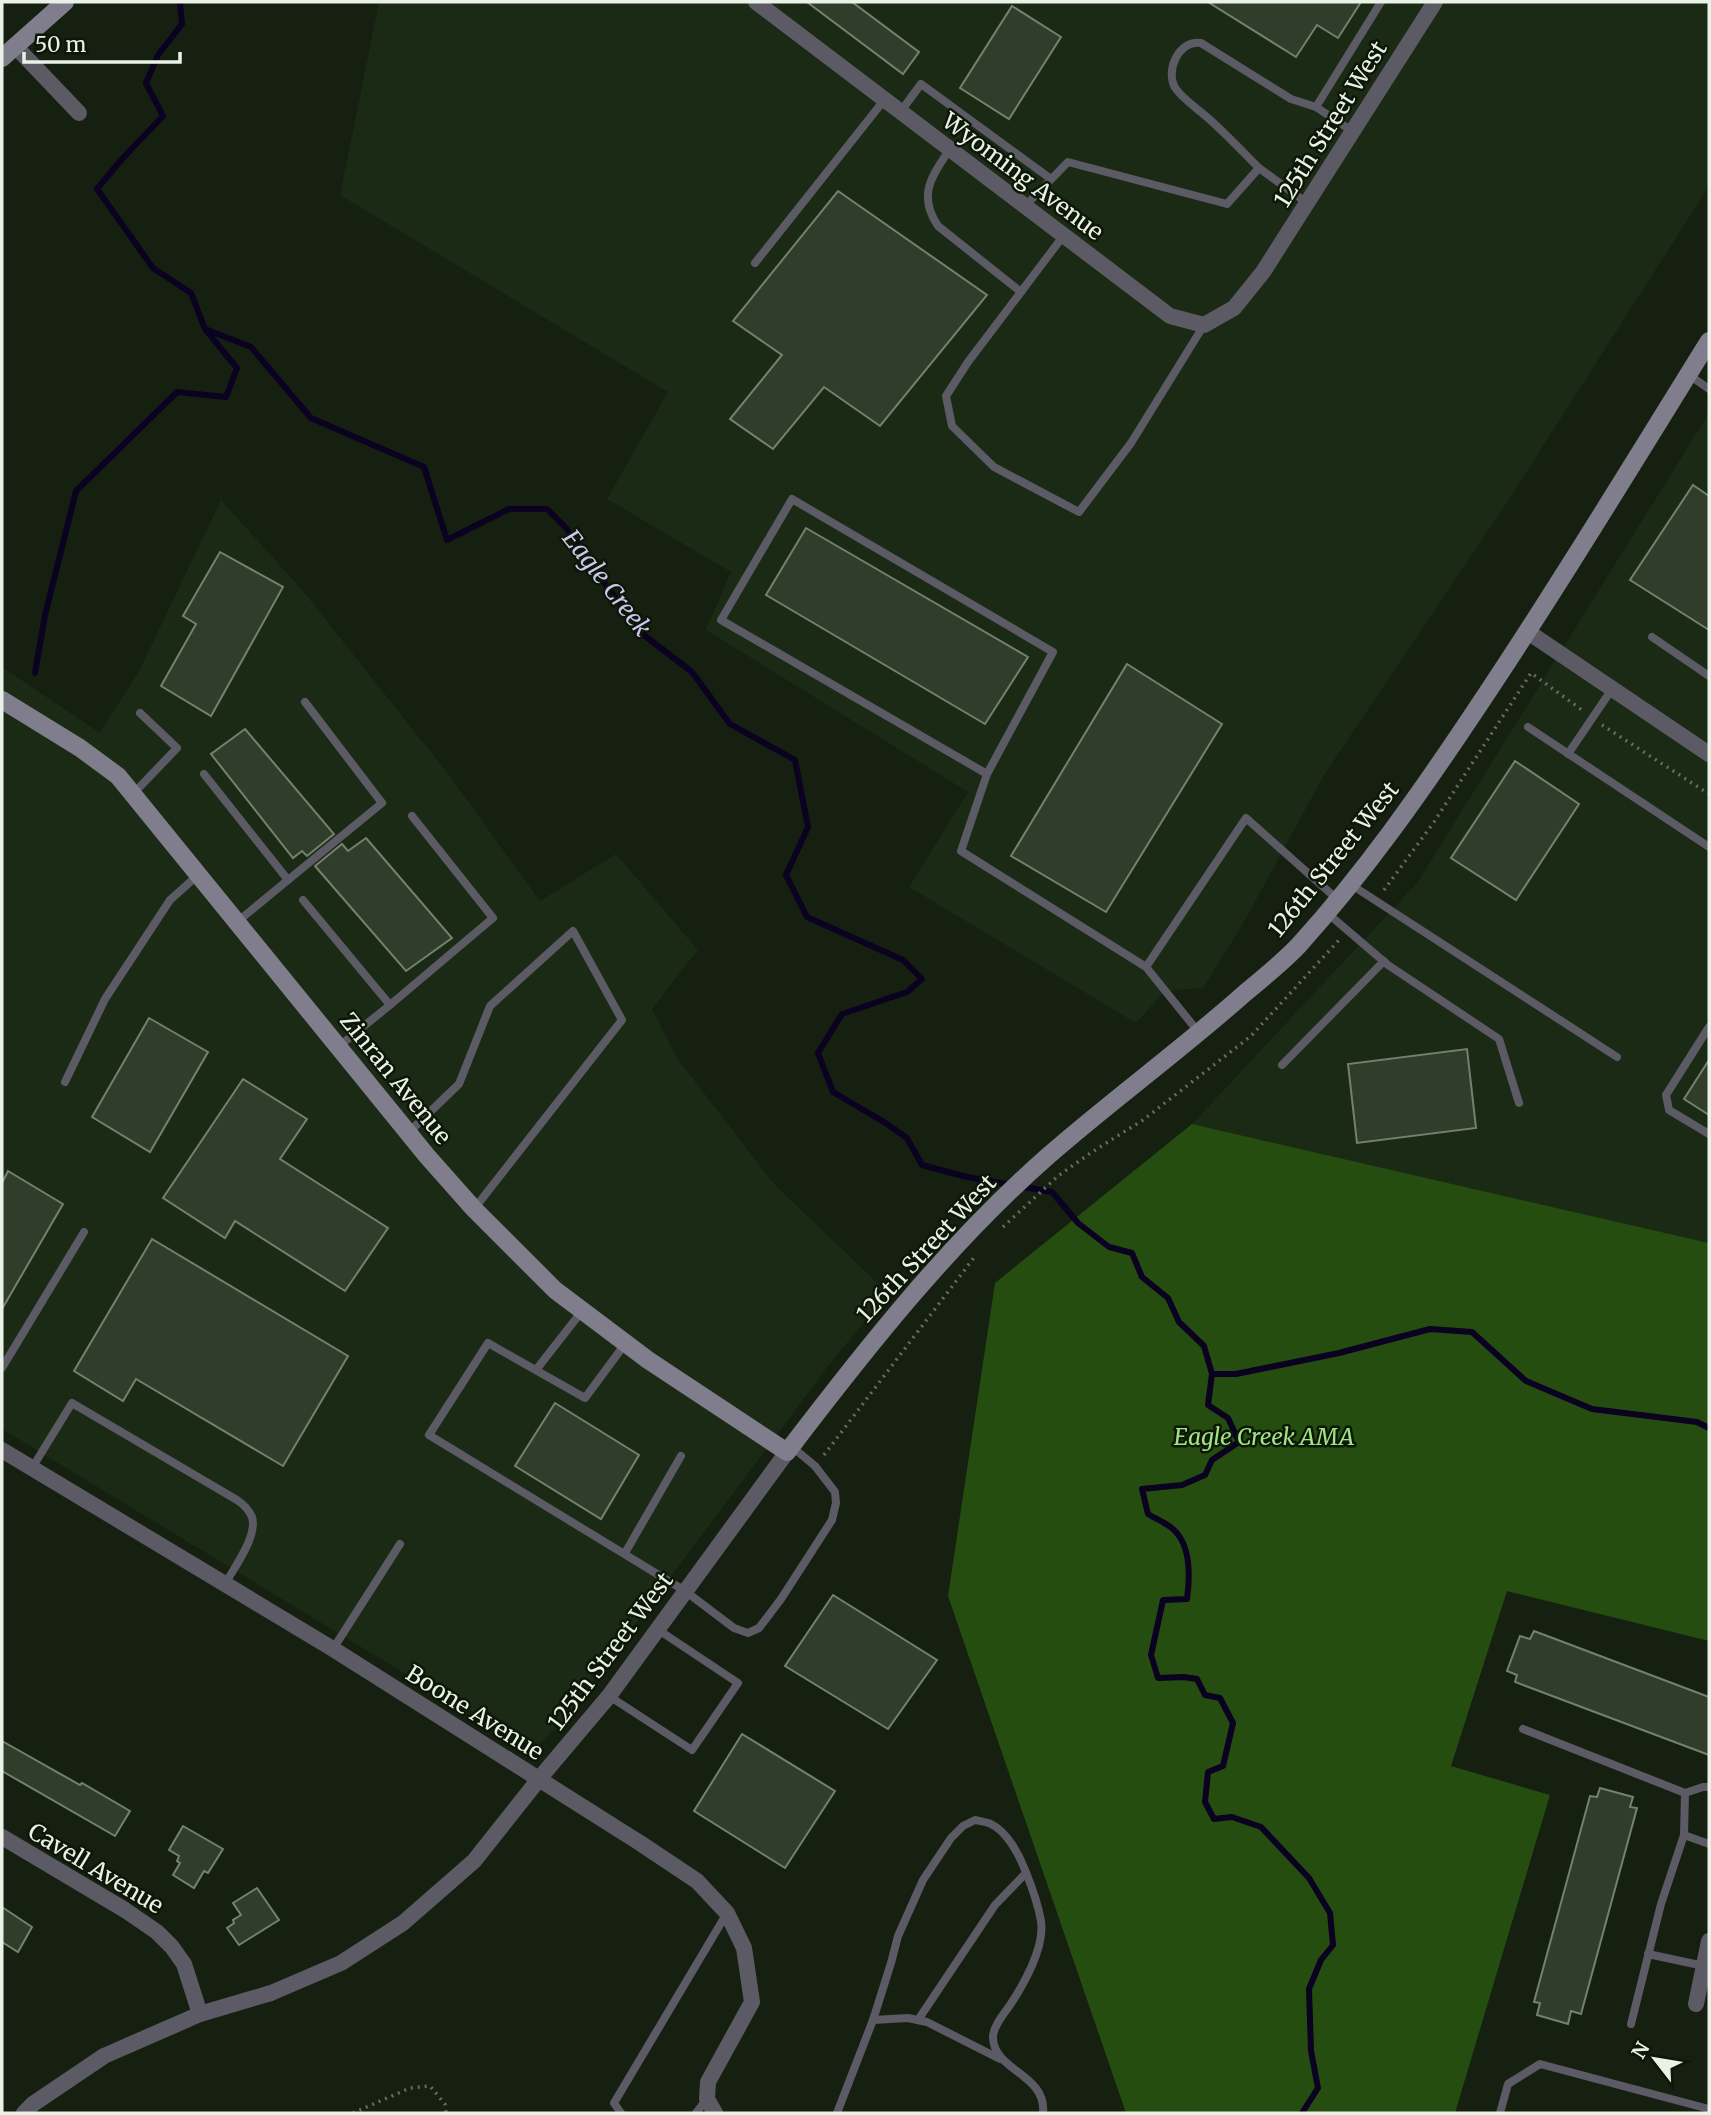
<svg xmlns="http://www.w3.org/2000/svg" width="1711" height="2115" viewBox="0 0 1711 2115" font-family="Merriweather,serif">
<style>
.built{fill:#1a2a14}
.green{fill:#254d10}
.lines{fill:none;stroke-linecap:round;stroke-linejoin:round}
.stream{stroke:#0b0120;stroke-width:6}
.building{fill:#303d2b;stroke:#73816d;stroke-width:2}
.path{stroke:#646e60;stroke-width:3.5;stroke-dasharray:2 5;stroke-linecap:butt}
.lane{stroke:#5c5a64;stroke-width:8}
.street{stroke:#5c5a64;stroke-width:16}
.secondary{stroke:#807d8c;stroke-width:18}
.labels{text-anchor:middle;dominant-baseline:central;stroke-width:5;stroke-linejoin:round;paint-order:stroke}
.street-label{font-size:23px;fill:#eaf2e7;stroke:#0c1707}
.park-label{font-size:23px;font-style:italic;fill:#a0e584;stroke:#0c1707}
.water-label{font-size:24px;font-style:italic;fill:#cec6ef;stroke:#0c1707}
</style>
<rect width="100%" height="100%" fill="#152010"/>
<g class="built">
<path d="M379,2h1330v184l-201,315 -184,274 -80,147 -41,66 -38,3 -29,32 -227,-136 59,-95 -262,-162 25,-58 -124,-73 61,-107 -328,-197z"/>
<path d="M1709,413v830l-517,-119 225,-241z"/>
<path d="M221,500l82,91 146,184 91,126 76,-47 82,96 -46,59 25,49 97,126 114,109 -60,73 -262,351 -30,30 -137,-77 -397,-241v-762l98,66 40,-64z"/>
</g>
<path class="green" d="M1192,1124l517,119v398l-202,-50 -56,175 99,29 -95,318h-329l-178,-517 47,-313z"/>
<g class="lines">
<g class="stream">
<path d="M205,329l46,18 60,71 113,49 23,73 62,-31h38l19,19 36,52 43,56 47,36 38,52 65,36 13,67 -22,48 21,42 96,43 19,19 -15,13 -65,22 -24,39 15,39 51,30 23,16 15,27 45,12 85,15 26,31 31,24 23,6 10,24 26,21 11,24 25,24 8,28 -4,31 20,13 11,24 -27,18 -7,15 -23,10 -40,4 6,25c8,5 18,9 25,15 18,16 17,48 14,70l-24,1 -12,55 7,23 26,-1 13,2 8,16 15,3 13,25 -10,43 -15,6 -3,30 9,17 18,-2 29,10 48,51 21,35 3,32 -12,15 -12,29 2,62 7,37 -16,25"/>
<path d="M35,673l10,-58 31,-124 101,-99 49,5 11,-29 -32,-39 -14,-36 -38,-25 -56,-79 25,-30 41,-43 -17,-33 12,-28 24,-31 -2,-22"/>
<path d="M1212,1374h24l103,-21 91,-24 42,3 54,49 66,28 105,13 12,6"/>
</g>
</g>
<g class="building">
<path d="M807,2h45l67,50 -16,22z"/>
<path d="M1208,2h153l-23,36 -21,-13 -21,32z"/>
<path d="M1012,6l49,31 -52,82 -49,-31z"/>
<path d="M838,191l149,104 -107,131 -56,-39 -51,62 -43,-30 52,-64 -49,-34z"/>
<path d="M1693,485l16,11v134l-79,-50z"/>
<path d="M806,528l222,129 -43,67 -219,-129z"/>
<path d="M220,552l63,35 -72,129 -50,-30 35,-62 -13,-8z"/>
<path d="M1127,664l95,60 -116,188 -95,-56z"/>
<path d="M245,729l89,105 -27,22 -5,-5 -9,7 -82,-104z"/>
<path d="M1515,761l64,43 -63,96 -65,-42z"/>
<path d="M366,838l86,100 -46,33 -91,-105 27,-22 6,7z"/>
<path d="M149,1018l59,34 -58,100 -58,-35z"/>
<path d="M1467,1049l9,79 -119,15 -9,-79z"/>
<path d="M1709,1060v55l-25,-16z"/>
<path d="M243,1079l64,40 -27,40 108,69 -43,63 -110,-70 -10,17 -62,-40z"/>
<path d="M8,1171l55,33 -61,105v-126z"/>
<path d="M152,1239l196,117 -65,110 -147,-87 -13,22 -49,-30z"/>
<path d="M555,1403l84,52 -38,64 -86,-53z"/>
<path d="M833,1595l104,65 -49,69 -103,-63z"/>
<path d="M1534,1631l175,66v58l-194,-73 2,-7 -10,-4 13,-35 10,3z"/>
<path d="M742,1734l93,57 -50,77 -91,-57z"/>
<path d="M2,1741l78,44 2,-2 48,28 -15,25 -113,-65z"/>
<path d="M1600,1788l33,9 -3,10 7,1 -56,206 -10,-3 -3,13 -31,-9 3,-12 -6,-1 56,-206 7,1z"/>
<path d="M183,1826l40,23 -15,24 -4,-2 -10,17 -21,-13 7,-12 -3,-2 2,-5 -10,-6z"/>
<path d="M257,1888l22,32 -40,25 -12,-17 7,-5 -1,-3 8,-5 -8,-12z"/>
<path d="M2,1907l30,20 -14,25 -16,-10z"/>
</g>
<g class="lines">
<g class="path">
<path d="M1602,725l107,69"/>
<path d="M1384,890l50,-68 97,-149 51,37"/>
<path d="M1003,1227l55,-51 34,-24 51,-32 108,-84 88,-96"/>
<path d="M824,1455l152,-200"/>
<path d="M353,2113l57,-25 20,-2 15,18 1,9"/>
</g>
<g class="lane">
<path d="M901,111l20,-27 130,95"/>
<path d="M1352,131l-36,-24 65,-105"/>
<path d="M950,149c-18,27 -33,46 -12,77l83,66"/>
<path d="M1259,168c-17,-17 -33,-34 -51,-50 -10,-9 -24,-18 -32,-29 -12,-17 3,-50 25,-46l90,56 25,8"/>
<path d="M1026,205l42,-43 159,42 32,-36 48,35"/>
<path d="M1064,235l-96,127 -22,34 6,30 42,41 85,45 52,-69 73,-118"/>
<path d="M755,263l130,-164"/>
<path d="M1689,375l20,14"/>
<path d="M1652,637l57,39"/>
<path d="M1528,727l181,120"/>
<path d="M1568,754l44,-65"/>
<path d="M204,774l84,106 -51,42"/>
<path d="M987,774l66,-122 -261,-153 -71,121 266,154 -26,77 185,116 54,67"/>
<path d="M133,794l44,-46 -37,-35"/>
<path d="M288,880l94,-77 -77,-101"/>
<path d="M1350,884l267,173"/>
<path d="M303,900l87,105 -52,42"/>
<path d="M1326,912l62,53 111,74 20,64"/>
<path d="M1146,967l100,-149 91,81"/>
<path d="M390,1005l103,-87 -81,-102"/>
<path d="M1709,1027l-43,68 3,15 40,24"/>
<path d="M1282,1065l102,-104"/>
<path d="M65,1082l40,-83 65,-99 28,-25"/>
<path d="M408,1133l51,-49 31,-78 83,-75 49,89 -148,189"/>
<path d="M625,1344l-40,54 -97,-55 -59,92 256,156 49,37 14,5 11,-5 22,-29 51,-79 4,-17 -1,-11 -20,-26 -24,-20"/>
<path d="M2,1368l82,-136"/>
<path d="M536,1370l46,-59"/>
<path d="M32,1468l40,-65 165,97c6,4 12,10 15,17 6,19 -18,51 -27,67"/>
<path d="M625,1553l56,-97"/>
<path d="M333,1649l67,-105"/>
<path d="M609,1696l83,54 46,-67 -81,-54"/>
<path d="M1523,1729l162,64 -1,42 25,9"/>
<path d="M1685,1793l18,-6h6"/>
<path d="M1648,1954l56,12"/>
<path d="M873,2020l35,-2 19,4 73,37"/>
<path d="M918,2020l77,-115 31,-32"/>
<path d="M1631,2024l30,-120 23,-69"/>
<path d="M621,2113l-7,-10 113,-190"/>
<path d="M696,2113l11,-14"/>
<path d="M837,2113l36,-93 18,-57 7,-27 25,-56 28,-42 12,-12 12,-6c5,1 12,2 16,4 16,8 28,30 34,46 7,17 13,34 16,51 4,26 -17,63 -31,84 -6,9 -17,21 -17,32 0,34 54,37 50,76"/>
<path d="M1500,2113l8,-29 32,-20 169,45"/>
</g>
<g class="street">
<path d="M756,2l414,314 34,9 30,-17 29,-36 172,-270"/>
<path d="M15,46l64,67"/>
<path d="M1528,632l181,122"/>
<path d="M2,1450l331,199 307,194 57,38 30,32 17,35 8,54 -44,80 -1,17 8,14"/>
<path d="M2,1837l123,73 32,22 15,15 12,17 16,50"/>
<path d="M1696,2004l13,-63"/>
<path d="M24,2113l9,-9 71,-48 96,-42 71,-21 70,-30 62,-40 71,-62 65,-82 70,-83 178,-244"/>
</g>
<g class="secondary">
<path d="M2,58l63,-56"/>
<path d="M2,700l78,48 38,28 309,380 47,53 81,81 93,70 139,92c80,-105 162,-209 261,-296 64,-56 133,-106 197,-163 18,-15 38,-31 54,-48 66,-73 122,-153 176,-234 81,-121 157,-246 234,-370"/>
</g>
</g>
<g class="labels">
<g class="street-label">
<text transform="translate(1330 124) rotate(-58)">125th Street West</text>
<text transform="translate(1023 176) rotate(37)">Wyoming Avenue</text>
<text transform="translate(1333 859) rotate(-51)">126th Street West</text>
<text transform="translate(396 1078) rotate(51)">Zinran Avenue</text>
<text transform="translate(926 1248) rotate(-47)">126th Street West</text>
<text transform="translate(610 1651) rotate(-53)">125th Street West</text>
<text transform="translate(475 1712) rotate(32)">Boone Avenue</text>
<text transform="translate(96 1868) rotate(31)">Cavell Avenue</text>
</g>
<g class="park-label">
<text x="1264" y="1436">Eagle Creek AMA</text>
</g>
<g class="water-label">
<text transform="translate(607 583) rotate(52)">Eagle Creek</text>
</g>
</g>
<rect width="1711" height="2115" fill="none" stroke="#eaf2e7" stroke-width="7"/>
<g transform="translate(1655 2059) rotate(301)" stroke="#0c1707" stroke-width="5" paint-order="stroke">
<path d="M0-5L12 26L0 18L-12 26Z" fill="#eaf2e7"/>
<text y="-10" font-size="19" font-weight="bold" text-anchor="middle" fill="#eaf2e7">N</text>
</g>
<path d="M24 52v10h156v-10" fill="none" stroke="#eaf2e7" stroke-width="3.5"/>
<text x="35" y="52" font-size="21" fill="#eaf2e7" stroke="#0c1707" stroke-width="5" paint-order="stroke">50 m</text>
</svg>
